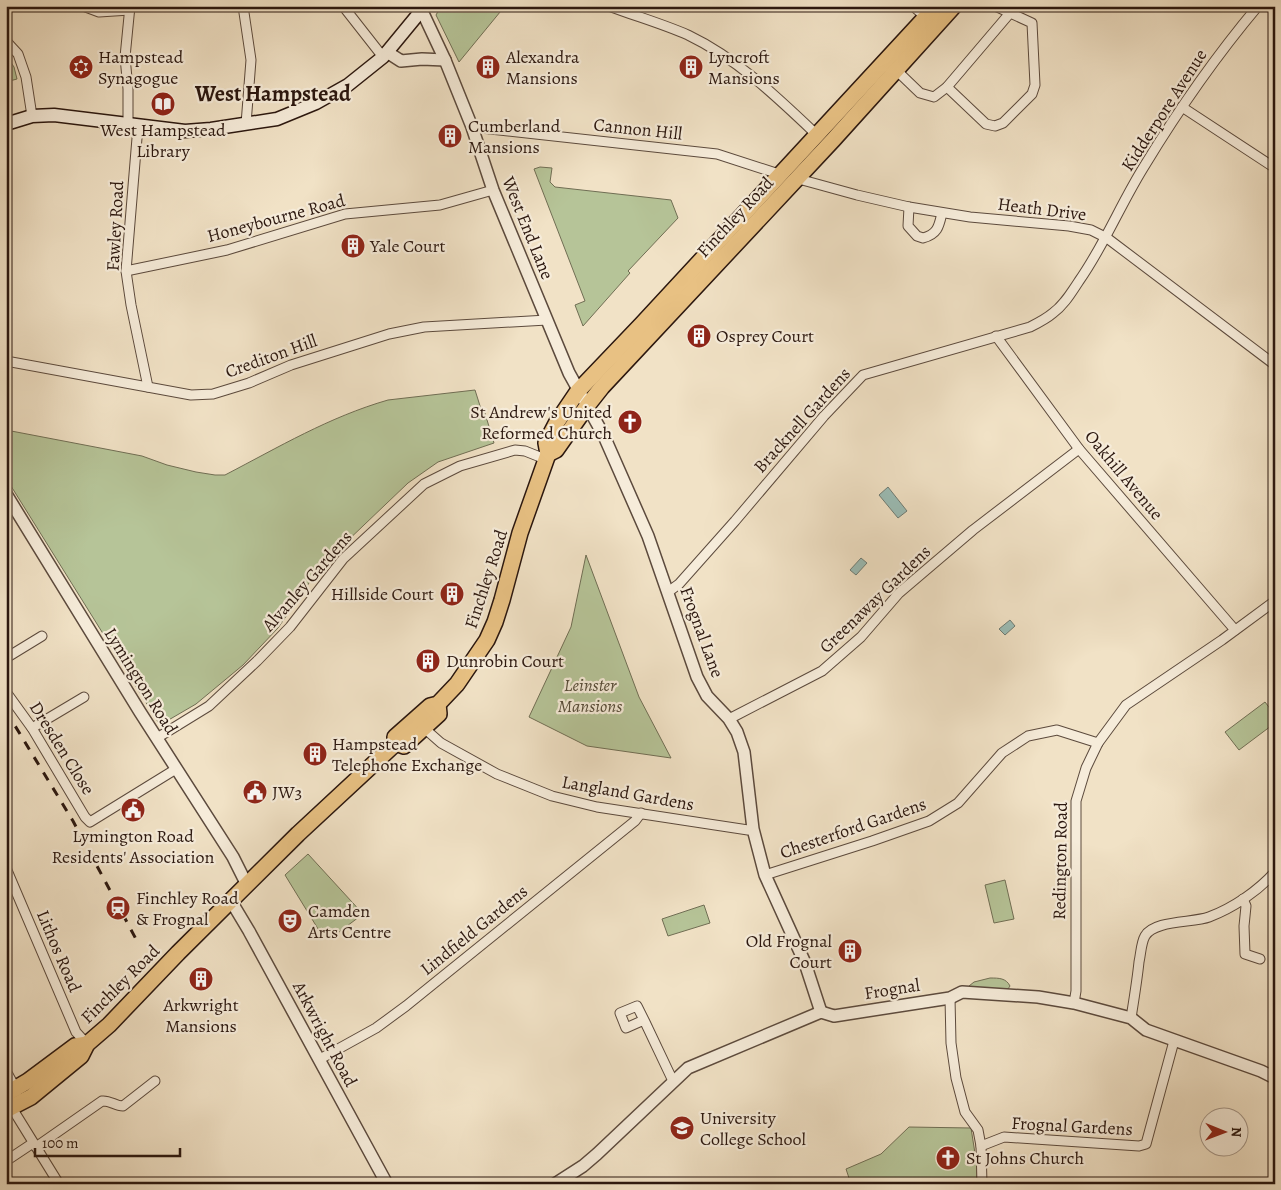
<svg xmlns="http://www.w3.org/2000/svg" width="1281" height="1190" viewBox="0 0 1281 1190" font-family="Alegreya,serif">
<style>
.green{fill:#b6c498;stroke:#706e54}
.water{fill:#9bbdb6;stroke:#6e7b73}
.lines{fill:none;stroke-linecap:round;stroke-linejoin:round}
.minor-casing{stroke:#5c4a3d;stroke-width:11}
.tertiary-casing{stroke:#5c4a3d;stroke-width:14}
.secondary-casing{stroke:#2b170f;stroke-width:15}
.trunk-casing{stroke:#2b170f;stroke-width:18}
.minor{stroke:#f6ecda;stroke-width:9}
.tertiary{stroke:#f6ecda;stroke-width:11}
.secondary{stroke:#f6ecda;stroke-width:12}
.trunk{stroke:#e8c183;stroke-width:15}
.rail{stroke:#2b170f;stroke-width:3;stroke-dasharray:9 9;stroke-linecap:butt}
.labels{text-anchor:middle;dominant-baseline:central;stroke-width:4.5;stroke-linejoin:round;paint-order:stroke}
.poi-label{font-size:18px;fill:#2b170f;stroke:#f6ecda;text-anchor:start}
.street-label{font-size:18px;fill:#2b170f;stroke:#f6ecda}
.park-label{font-size:18px;font-style:italic;fill:#554b38;stroke:#f6ecda}
.district-label{font-size:22px;font-weight:bold;fill:#2b170f;stroke:#f6ecda}
</style>
<rect width="100%" height="100%" fill="#f1e2c6"/>
<filter id="stains"><feTurbulence type="fractalNoise" baseFrequency=".004" numOctaves="4"/><feColorMatrix values="0 0 0 0 .2 0 0 0 0 .09 0 0 0 0 .02 0 0 0 .5 -.17"/></filter>
<radialGradient id="worn" r=".72"><stop offset=".6" stop-color="#630" stop-opacity="0"/><stop offset="1" stop-color="#630" stop-opacity=".3"/></radialGradient>
<g class="green">
<path d="M441,6h64l-46,56 -23,-47z"/>
<path d="M6,55l8,12 3,12 -11,3z"/>
<path d="M540,167l12,1 -2,14 5,5 116,13 7,18 -50,53 2,2 -47,53 -8,-21 10,-4 -51,-132z"/>
<path d="M475,390l6,19 3,1 10,33 -56,19 -30,21 -88,84 -42,61 -35,37 -47,39 -36,21 -154,-247v-48l136,26 25,9 29,7 19,3h10c54,-28 104,-58 163,-75z"/>
<path d="M586,555l53,142 32,61 -84,-12 -58,-29 42,-90z"/>
<path d="M1265,702l10,13v8l-36,27 -14,-18z"/>
<path d="M308,854l55,60 -28,21 -12,2 -38,-62z"/>
<path d="M1005,880l9,39 -20,4 -9,-38z"/>
<path d="M704,905l6,18 -42,13 -6,-17z"/>
<path d="M990,978c9,0 16,0 20,8l-2,3 -39,-1v-2l5,-4z"/>
<path d="M909,1127l62,1 6,38v18h-126l-5,-15 35,-15z"/>
</g>
<g class="water">
<path d="M888,487l19,24 -9,7 -19,-23z"/>
<path d="M861,558l6,5 -11,12 -6,-5z"/>
<path d="M1010,620l5,6 -10,9 -6,-6z"/>
</g>
<g class="lines">
<defs>
<g id="minor">
<path d="M83,6l16,6 31,-2"/>
<path d="M243,6l8,54 -5,64"/>
<path d="M343,6l40,51"/>
<path d="M609,6c26,10 54,18 79,29 50,24 90,63 129,100"/>
<path d="M913,6l15,13"/>
<path d="M6,41l12,13 8,23 6,39"/>
<path d="M894,68l26,25 14,4 13,-10 63,-74"/>
<path d="M947,87l39,37 9,2 8,-3 29,-29 3,-9 -3,-62 -37,-17"/>
<path d="M1182,107l93,61"/>
<path d="M128,125v-36l-3,-32 5,-51"/>
<path d="M138,126l-12,145 5,34 17,82"/>
<path d="M472,127l245,27 65,21"/>
<path d="M795,178l62,17 52,12 61,10 99,9 22,4 16,8 168,127"/>
<path d="M909,207l-1,19 9,10 6,2c15,-4 16,-12 19,-25"/>
<path d="M126,271l101,-21 118,-36 95,-9 53,-15"/>
<path d="M996,336l83,113 156,181"/>
<path d="M6,361l185,34 22,-1 36,-11 42,-18 98,-31 35,-7 123,-7"/>
<path d="M668,592l11,-8 56,-63 89,-105 39,-41 167,-48c8,-4 16,-8 23,-14 11,-8 18,-20 26,-32 26,-37 42,-78 66,-116 34,-56 71,-109 113,-159"/>
<path d="M6,658l36,-22"/>
<path d="M6,692l26,36 53,89 5,5 86,-53"/>
<path d="M729,719l93,-48 39,-34 38,-44 74,-63 106,-81"/>
<path d="M32,728l52,-31"/>
<path d="M424,728l17,15 56,31 55,22 45,11 151,23 5,-1"/>
<path d="M157,738l52,-32 48,-45 33,-34 53,-68 81,-75 36,-18 55,-16 10,1 20,8"/>
<path d="M6,868l70,164 11,12"/>
<path d="M765,875l107,-34 57,-20 29,-18 44,-50 26,-17 29,-6 41,13"/>
<path d="M1243,899l3,7 -2,20 1,28 15,5"/>
<path d="M950,998l1,45 5,35 9,34 13,18 3,16 1,38"/>
<path d="M1074,1003l2,-12v-190l10,-33 12,-25 28,-38 96,-65 53,-39"/>
<path d="M1131,1018c3,-19 6,-37 8,-56 2,-9 2,-19 6,-26 9,-16 48,-13 64,-19 24,-9 49,-26 66,-45"/>
<path d="M644,1020l-18,8 -6,-15 17,-7 8,16 28,59"/>
<path d="M320,1059l56,-31 30,-22 229,-185 6,-8"/>
<path d="M6,1071l11,20"/>
<path d="M12,1108l47,76"/>
<path d="M981,1146l23,-9 135,9 7,-2 28,-103"/>
<path d="M36,1147l66,-46c8,-1 13,5 21,5l32,-25"/>
<path d="M6,1161l27,-18"/>
</g>
<g id="tertiary">
<path d="M422,11l23,49 27,67 21,63 76,183 35,63 44,100 49,141 10,19 22,23 8,13 7,20 9,77 12,46 40,88 16,49"/>
<path d="M387,52l14,9 21,-2 23,1"/>
<path d="M6,494l134,218 93,145 14,28"/>
<path d="M231,901l18,30 138,253"/>
<path d="M555,1184l28,-18 14,-12 91,-86 133,-56 13,4 116,-18 12,-6 76,5 36,6 57,15 15,12 115,41 14,7"/>
</g>
<path id="secondary" d="M6,124l26,-8 22,-1 131,16 26,-2 66,-10 39,-16 32,-18 35,-28 42,-51"/>
<g id="trunk">
<path d="M548,454l8,-4 31,-44 15,-19 231,-247 121,-134"/>
<path d="M396,743l8,3 35,-32 -1,-10"/>
<path d="M6,1094l22,-13 47,-35 12,-2"/>
<path d="M6,1110l25,-13 50,-41 6,-12 22,-19 69,-72 120,-119 98,-91 -1,-6 35,-31 8,-2 19,-20 30,-44 8,-18 7,-22 18,-67 28,-79 -2,-11 11,-21 21,-31 64,-67 294,-318"/>
</g>
</defs>
<use href="#minor" class="minor-casing"/>
<use href="#tertiary" class="tertiary-casing"/>
<use href="#secondary" class="secondary-casing"/>
<use href="#trunk" class="trunk-casing"/>
<use href="#minor" class="minor"/>
<use href="#tertiary" class="tertiary"/>
<use href="#secondary" class="secondary"/>
<use href="#trunk" class="trunk"/>
<path class="rail" d="M6,711l67,110 64,120"/>
</g>
<defs>
<symbol id="synagogue-disc" viewBox="-11 -11 22 22"><circle r="9.5" fill="#8f2418" stroke="#f6ecda"/><path d="M0-6.5L5.6 3.2H-5.6ZM0 6.5L5.6-3.2H-5.6Z" fill="#fff"/></symbol>
<symbol id="building-disc" viewBox="-11 -11 22 22"><circle r="9.5" fill="#8f2418" stroke="#f6ecda"/><path d="M-4-6H4V6H1V3H-1V6H-4ZM-2.5-4.3h1.7v1.8h-1.7ZM.8-4.3h1.7v1.8H.8ZM-2.5-1h1.7V.8h-1.7ZM.8-1h1.7V.8H.8Z" fill="#fff"/></symbol>
<symbol id="library-disc" viewBox="-11 -11 22 22"><circle r="9.5" fill="#8f2418" stroke="#f6ecda"/><path d="M-6-4Q-3-5.5-.7-3.5V5Q-3 3-6 4ZM6-4Q3-5.5 .7-3.5V5Q3 3 6 4Z" fill="#fff"/></symbol>
<symbol id="church-disc" viewBox="-11 -11 22 22"><circle r="9.5" fill="#8f2418" stroke="#f6ecda"/><path d="M-1.2-6h2.4v3.5h3.3v2.4h-3.3V6h-2.4V-.1h-3.3v-2.4h3.3Z" fill="#fff"/></symbol>
<symbol id="civic-disc" viewBox="-11 -11 22 22"><circle r="9.5" fill="#8f2418" stroke="#f6ecda"/><path d="M-.6-6.5H3V-4.5H.6V-3L4-1V1h2V6H-6V1h2V-1L-.6-3ZM-1.2 2.5V6h2.4V2.5Z" fill="#fff"/></symbol>
<symbol id="station-disc" viewBox="-11 -11 22 22"><circle r="9.5" fill="#8f2418" stroke="#f6ecda"/><path d="M-3-6H3Q5-6 5-4V2Q5 4 3 4L4.5 6H3L1.5 4h-3L-3 6H-4.5L-3 4Q-5 4-5 2V-4Q-5-6-3-6ZM-3.5-4v3h7v-3ZM-3.5 1v1.5H-2V1ZM2 1v1.5H3.5V1Z" fill="#fff"/></symbol>
<symbol id="theatre-disc" viewBox="-11 -11 22 22"><circle r="9.5" fill="#8f2418" stroke="#f6ecda"/><path d="M-5-5.5Q0-4 5-5.5V0Q5 5 0 6Q-5 5-5 0ZM-3.3-2.5H-1v1.5H-3.3ZM1-2.5H3.3v1.5H1ZM-2.8 1Q0 5.5 2.8 1Z" fill="#fff"/></symbol>
<symbol id="school-disc" viewBox="-11 -11 22 22"><circle r="9.5" fill="#8f2418" stroke="#f6ecda"/><path d="M0-5L7-2L0 1L-7-2ZM-4 1L0 2.5L4 1V4Q0 6-4 4Z" fill="#fff"/></symbol>
</defs>
<g fill-rule="evenodd">
<use href="#synagogue-disc" x="67" y="53" width="28" height="28"/>
<use href="#building-disc" x="474" y="53" width="28" height="28"/>
<use href="#building-disc" x="677" y="53" width="28" height="28"/>
<use href="#library-disc" x="149" y="90" width="28" height="28"/>
<use href="#building-disc" x="436" y="122" width="28" height="28"/>
<use href="#building-disc" x="339" y="232" width="28" height="28"/>
<use href="#building-disc" x="685" y="322" width="28" height="28"/>
<use href="#church-disc" x="616" y="408" width="28" height="28"/>
<use href="#building-disc" x="438" y="580" width="28" height="28"/>
<use href="#building-disc" x="414" y="647" width="28" height="28"/>
<use href="#building-disc" x="301" y="740" width="28" height="28"/>
<use href="#civic-disc" x="241" y="778" width="28" height="28"/>
<use href="#civic-disc" x="119" y="796" width="28" height="28"/>
<use href="#station-disc" x="104" y="894" width="28" height="28"/>
<use href="#theatre-disc" x="276" y="907" width="28" height="28"/>
<use href="#building-disc" x="836" y="937" width="28" height="28"/>
<use href="#building-disc" x="187" y="965" width="28" height="28"/>
<use href="#school-disc" x="668" y="1114" width="28" height="28"/>
<use href="#church-disc" x="934" y="1144" width="28" height="28"/>
</g>
<g class="labels">
<g class="poi-label">
<text x="98" y="57">Hampstead<tspan x="98" dy="21">Synagogue</tspan></text>
<text x="506" y="57">Alexandra<tspan x="506" dy="21">Mansions</tspan></text>
<text x="708" y="57">Lyncroft<tspan x="708" dy="21">Mansions</tspan></text>
<text x="468" y="126">Cumberland<tspan x="468" dy="21">Mansions</tspan></text>
<text x="163" y="130" text-anchor="middle">West Hampstead<tspan x="163" dy="21">Library</tspan></text>
<text x="370" y="246">Yale Court</text>
<text x="716" y="336">Osprey Court</text>
<text x="612" y="412" text-anchor="end">St Andrew's United<tspan x="612" dy="21">Reformed Church</tspan></text>
<text x="434" y="594" text-anchor="end">Hillside Court</text>
<text x="446" y="661">Dunrobin Court</text>
<text x="332" y="744">Hampstead<tspan x="332" dy="21">Telephone Exchange</tspan></text>
<text x="272" y="792">JW3</text>
<text x="133" y="836" text-anchor="middle">Lymington Road<tspan x="133" dy="21">Residents' Association</tspan></text>
<text x="136" y="898">Finchley Road<tspan x="136" dy="21">&amp; Frognal</tspan></text>
<text x="308" y="911">Camden<tspan x="308" dy="21">Arts Centre</tspan></text>
<text x="832" y="941" text-anchor="end">Old Frognal<tspan x="832" dy="21">Court</tspan></text>
<text x="201" y="1005" text-anchor="middle">Arkwright<tspan x="201" dy="21">Mansions</tspan></text>
<text x="700" y="1118">University<tspan x="700" dy="21">College School</tspan></text>
<text x="966" y="1158">St Johns Church</text>
</g>
<g class="street-label">
<text transform="translate(1164 110) rotate(-57)">Kidderpore Avenue</text>
<text transform="translate(638 129) rotate(6)">Cannon Hill</text>
<text transform="translate(1042 209) rotate(7)">Heath Drive</text>
<text transform="translate(735 217) rotate(-47)">Finchley Road</text>
<text transform="translate(276 218) rotate(-15)">Honeybourne Road</text>
<text transform="translate(115 226) rotate(-87)">Fawley Road</text>
<text transform="translate(528 228) rotate(68)">West End Lane</text>
<text transform="translate(271 356) rotate(-20)">Crediton Hill</text>
<text transform="translate(802 420) rotate(-48)">Bracknell Gardens</text>
<text transform="translate(1124 475) rotate(50)">Oakhill Avenue</text>
<text transform="translate(486 579) rotate(-72)">Finchley Road</text>
<text transform="translate(307 581) rotate(-49)">Alvanley Gardens</text>
<text transform="translate(875 599) rotate(-44)">Greenaway Gardens</text>
<text transform="translate(702 632) rotate(70)">Frognal Lane</text>
<text transform="translate(141 681) rotate(58)">Lymington Road</text>
<text transform="translate(62 748) rotate(58)">Dresden Close</text>
<text transform="translate(628 793) rotate(10)">Langland Gardens</text>
<text transform="translate(853 828) rotate(-19)">Chesterford Gardens</text>
<text transform="translate(1060 861) rotate(-89)">Redington Road</text>
<text transform="translate(474 930) rotate(-39)">Lindfield Gardens</text>
<text transform="translate(59 951) rotate(67)">Lithos Road</text>
<text transform="translate(120 984) rotate(-45)">Finchley Road</text>
<text transform="translate(892 989) rotate(-9)">Frognal</text>
<text transform="translate(325 1034) rotate(62)">Arkwright Road</text>
<text transform="translate(1072 1126) rotate(3)">Frognal Gardens</text>
</g>
<g class="park-label">
<text x="590" y="685">Leinster<tspan x="590" dy="21">Mansions</tspan></text>
</g>
<g class="district-label">
<text x="273" y="94">West Hampstead</text>
</g>
</g>
<rect width="1281" height="1190" fill="none" stroke="#f1e2c6" stroke-width="25"/>
<rect x="8" y="8" width="1266" height="1175" fill="none" stroke="#2b170f" stroke-width="2.5"/>
<rect x="12" y="12" width="1256" height="1165" fill="none" stroke="#2b170f"/>
<g transform="translate(1224 1132) rotate(91)"><circle r="24" fill="#f6ecda" stroke="#a59789"/>
<path d="M0-4L9 19L0 12L-9 19Z" fill="#8f2418"/>
<text y="-8" font-size="14" font-weight="bold" text-anchor="middle" fill="#2b170f">N</text>
</g>
<path d="M35 1148v8h145v-8" fill="none" stroke="#2b170f" stroke-width="2.5"/>
<text x="42" y="1148" font-size="15" fill="#2b170f" stroke="#f6ecda" stroke-width="4" paint-order="stroke">100 m</text>
<rect width="100%" height="100%" filter="url(#stains)"/>
<rect width="100%" height="100%" fill="url(#worn)"/>
</svg>
